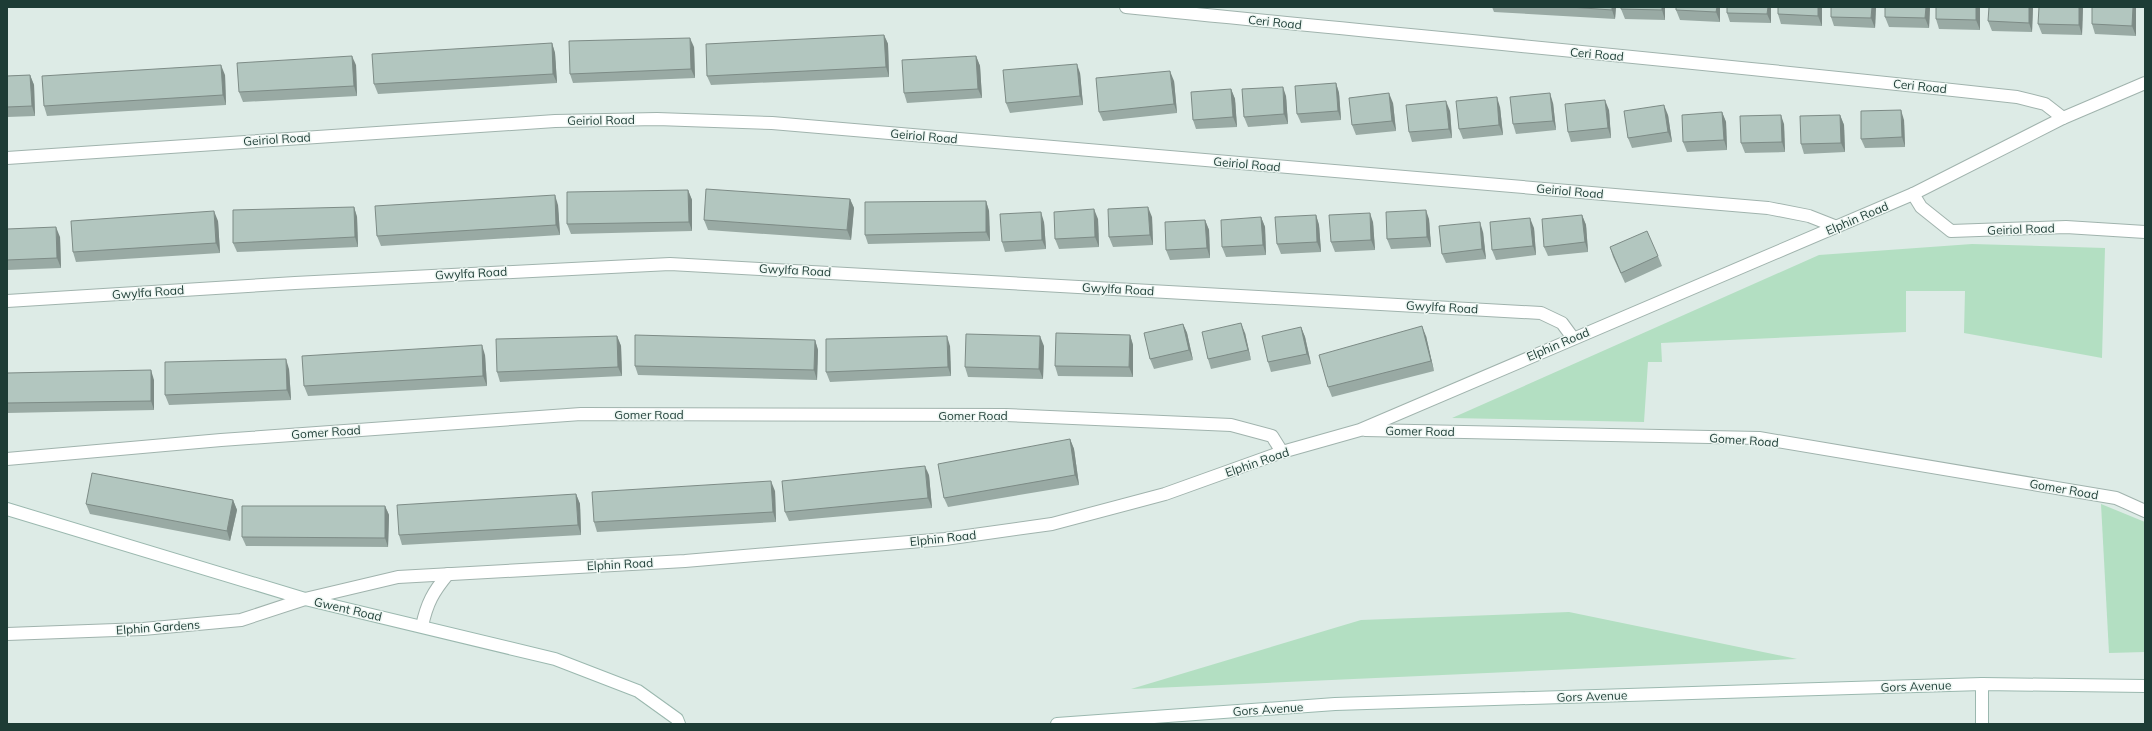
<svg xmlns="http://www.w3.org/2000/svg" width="2152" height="731" viewBox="0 0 2152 731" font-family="Mulish,sans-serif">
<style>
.green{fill:#b3dfc2}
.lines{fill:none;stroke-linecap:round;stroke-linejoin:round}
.street-casing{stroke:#a0b3ad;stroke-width:14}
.secondary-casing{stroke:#9bb8af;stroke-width:14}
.street{stroke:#fff;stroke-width:12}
.secondary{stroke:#fff;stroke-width:12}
.wall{fill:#99aaa4}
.shaded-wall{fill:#7d8b86}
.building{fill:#b2c6bf;stroke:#7d8b86}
.labels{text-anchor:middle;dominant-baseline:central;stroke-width:3;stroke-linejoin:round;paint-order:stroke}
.street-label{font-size:12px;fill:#1d3c35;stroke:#eef7f3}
</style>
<rect width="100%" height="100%" fill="#ddebe6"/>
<g class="green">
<path d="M1972,244l133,4 -3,110 -138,-25 1,-42h-59v41l-245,11 1,19h-14l-4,60 -192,-4 367,-163z"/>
<path d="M2101,504l44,18v130l-36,1z"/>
<path d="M1569,612l228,47 -666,30 230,-69z"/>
</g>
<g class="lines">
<defs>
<g id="street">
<path d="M1126,7c297,30 595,57 891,90l28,7 18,14"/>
<path d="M7,158l548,-37 102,-2 115,4 996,85 41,8 28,11"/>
<path d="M1913,194l8,13 30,24 115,-4 79,5"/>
<path d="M7,301l288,-18 375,-19 871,49 21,10 11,15"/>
<path d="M1365,430l394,8 357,60 29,13"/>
<path d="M7,459l214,-19 360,-26 425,1 225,10 41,11 10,16"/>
<path d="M422,626c5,-23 11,-34 26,-52"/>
<path d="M7,634l136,-5 98,-9 64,-21 93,-22 287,-16 260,-22 107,-15 113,-30 117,-42 78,-22 553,-236 150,-76 82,-35"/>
</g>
<g id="secondary">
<path d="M7,509l298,90 250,60 83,32 39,28 2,5"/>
<path d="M1982,684v40"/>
<path d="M1057,724l278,-20 647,-20 163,2"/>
</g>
</defs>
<use href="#street" class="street-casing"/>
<use href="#secondary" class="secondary-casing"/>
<use href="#street" class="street"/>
<use href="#secondary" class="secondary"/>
</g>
<g class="wall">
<path d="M1492,7h124l-1,12 -121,-7z"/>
<path d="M1665,7v13l-40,-1 -4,-10z"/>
<path d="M1720,7v15l-40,-2 -4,-10z"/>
<path d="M1771,7v16l-41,-1 -3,-9z"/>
<path d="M1822,7v19l-41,-2 -3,-10z"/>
<path d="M1876,7l-1,21 -41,-2 -3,-9z"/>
<path d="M1930,7l-1,21 -40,-1 -4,-10z"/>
<path d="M1980,7v23l-41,-1 -3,-10z"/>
<path d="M2033,7l-1,25 -40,-1 -4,-10z"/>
<path d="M2083,7l-1,28 -40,-1 -4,-10z"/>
<path d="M2136,8v28l-41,-2 -3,-10z"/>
<path d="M884,35l4,9 1,33 -178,8 -4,-9z"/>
<path d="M552,43l3,10 2,30 -179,11 -4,-10z"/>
<path d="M694,47l1,31 -122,5 -3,-9z"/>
<path d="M976,56l4,10 2,32 -75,5 -3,-10z"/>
<path d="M356,65l1,31 -114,6 -4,-10z"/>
<path d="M1080,73l3,32 -73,8 -4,-10z"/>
<path d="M30,75l4,10 1,31 -28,1v-41z"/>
<path d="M225,75l1,30 -179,11 -3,-10z"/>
<path d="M1174,81l3,32 -74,8 -4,-9z"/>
<path d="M1336,83l3,10 2,27 -40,3 -4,-9z"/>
<path d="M1231,89l4,10 2,28 -41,2 -3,-9z"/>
<path d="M1286,96l2,28 -40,3 -4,-10z"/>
<path d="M1393,103l3,28 -40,4 -4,-10z"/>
<path d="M1553,103l3,27 -40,4 -3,-10z"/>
<path d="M1500,107l3,28 -40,4 -4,-10z"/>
<path d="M1609,110l2,28 -40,4 -3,-10z"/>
<path d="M1450,111l2,27 -40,4 -3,-10z"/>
<path d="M1722,112l4,10 1,28 -40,2 -4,-10z"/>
<path d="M1668,115l4,27 -40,6 -4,-10z"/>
<path d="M1840,115l4,10 1,27 -41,2 -3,-10z"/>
<path d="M1904,120l1,27 -40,1 -4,-9z"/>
<path d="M1784,124l1,28 -40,1 -4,-10z"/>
<path d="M688,190l4,10v31l-121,3 -4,-10z"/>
<path d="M850,199l4,9 -3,32 -143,-10 -4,-10z"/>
<path d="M986,201l3,10 1,30 -122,3 -3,-9z"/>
<path d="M558,205l2,30 -179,11 -4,-10z"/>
<path d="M354,207l3,10 1,30 -121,5 -4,-9z"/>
<path d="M1316,215l3,10 2,27 -40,2 -4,-10z"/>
<path d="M1582,215l4,10 2,27 -40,4 -4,-9z"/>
<path d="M1152,217l1,28 -40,2 -4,-10z"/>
<path d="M1261,217l4,10 1,28 -40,2 -4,-10z"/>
<path d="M1098,219l1,28 -40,2 -4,-10z"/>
<path d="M1429,219l2,28 -40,2 -4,-10z"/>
<path d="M1205,220l4,10 1,28 -40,2 -4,-10z"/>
<path d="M218,221l2,32 -144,9 -3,-10z"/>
<path d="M1044,222l2,27 -41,3 -3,-10z"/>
<path d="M1373,222l2,28 -40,2 -4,-10z"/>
<path d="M1534,228l2,27 -40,5 -4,-10z"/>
<path d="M7,229l53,8 1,31 -54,2z"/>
<path d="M1483,232l3,27 -40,4 -4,-9z"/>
<path d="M1610,247l48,9 4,10 -37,17 -12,-26z"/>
<path d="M1183,324l4,9 6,27 -39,9 -4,-10z"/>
<path d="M1301,327l4,10 6,27 -40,8 -3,-10z"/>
<path d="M1245,333l6,27 -40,9 -3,-10z"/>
<path d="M1130,335l3,10v32l-75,-1 -3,-10z"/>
<path d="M617,336l4,10 1,30 -122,6 -3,-10z"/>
<path d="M1426,336l8,35 -102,26 -4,-10z"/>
<path d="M815,340l3,10 -1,30 -179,-5 -3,-9z"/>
<path d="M950,346l1,30 -121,6 -4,-10z"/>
<path d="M1044,346l-1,33 -75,-2 -3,-10z"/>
<path d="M485,355l2,31 -179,10 -4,-10z"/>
<path d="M289,369l2,31 -122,5 -4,-10z"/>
<path d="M7,373l147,7v30l-147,3z"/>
<path d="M1070,439l4,10 5,36 -131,22 -4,-9z"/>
<path d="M929,475l3,33 -143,13 -4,-9z"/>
<path d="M775,491l1,31 -179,10 -3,-10z"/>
<path d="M576,494l4,10 1,31 -179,10 -3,-10z"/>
<path d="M233,500l4,10 -7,31 -140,-27 -4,-10z"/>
<path d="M385,506l4,9 -1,32 -142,-1 -4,-9z"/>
</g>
<g class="shaded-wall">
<path d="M1612,7h4l-1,12 -3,-9z"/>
<path d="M1662,7h3v13l-3,-10z"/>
<path d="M1717,7h3v15l-4,-10z"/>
<path d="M1768,7h3v16l-4,-9z"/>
<path d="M1818,7h4v19l-4,-10z"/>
<path d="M1872,7h4l-1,21 -4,-10z"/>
<path d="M1926,7h4l-1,21 -4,-10z"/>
<path d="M1976,7h4v23l-4,-10z"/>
<path d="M2029,7h4l-1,25 -3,-9z"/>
<path d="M2079,7h4l-1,28 -3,-10z"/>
<path d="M2133,7h3v29l-4,-10z"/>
<path d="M884,35l4,9 1,33 -3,-10z"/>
<path d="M690,38l4,9 1,31 -4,-9z"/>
<path d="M552,43l3,10 2,30 -4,-9z"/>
<path d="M352,56l4,9 1,31 -3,-10z"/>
<path d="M976,56l4,10 2,32 -4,-9z"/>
<path d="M1077,64l3,9 3,32 -3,-9z"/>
<path d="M221,65l4,10 1,30 -3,-10z"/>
<path d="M1170,71l4,10 3,32 -3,-9z"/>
<path d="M30,75l4,10 1,31 -3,-10z"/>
<path d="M1336,83l3,10 2,27 -3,-9z"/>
<path d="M1283,87l3,9 2,28 -4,-10z"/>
<path d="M1231,89l4,10 2,28 -4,-10z"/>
<path d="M1389,93l4,10 3,28 -4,-10z"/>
<path d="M1550,93l3,10 3,27 -3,-9z"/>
<path d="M1497,97l3,10 3,28 -4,-10z"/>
<path d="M1605,100l4,10 2,28 -3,-10z"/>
<path d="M1446,101l4,10 2,27 -3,-9z"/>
<path d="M1664,105l4,10 4,27 -4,-10z"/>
<path d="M1901,110l3,10 1,27 -3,-10z"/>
<path d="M1722,112l4,10 1,28 -3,-10z"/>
<path d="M1781,115l3,9 1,28 -3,-10z"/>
<path d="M1840,115l4,10 1,27 -4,-9z"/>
<path d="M688,190l4,10v31l-3,-9z"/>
<path d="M555,195l3,10 2,30 -4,-10z"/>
<path d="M850,199l4,9 -3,32 -4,-10z"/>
<path d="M986,201l3,10 1,30 -4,-9z"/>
<path d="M354,207l3,10 1,30 -3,-10z"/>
<path d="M1148,207l4,10 1,28 -3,-10z"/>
<path d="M1094,209l4,10 1,28 -4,-10z"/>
<path d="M1426,210l3,9 2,28 -4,-10z"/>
<path d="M214,211l4,10 2,32 -4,-10z"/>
<path d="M1041,212l3,10 2,27 -4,-9z"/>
<path d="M1370,213l3,9 2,28 -4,-10z"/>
<path d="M1316,215l3,10 2,27 -4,-10z"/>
<path d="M1582,215l4,10 2,27 -3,-10z"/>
<path d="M1261,217l4,10 1,28 -3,-10z"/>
<path d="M1530,218l4,10 2,27 -3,-9z"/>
<path d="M1205,220l4,10 1,28 -3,-10z"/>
<path d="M1480,222l3,10 3,27 -4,-10z"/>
<path d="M56,227l4,10 1,31 -4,-10z"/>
<path d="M1241,323l4,10 6,27 -3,-10z"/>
<path d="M1183,324l4,9 6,27 -4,-10z"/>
<path d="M1422,326l4,10 8,35 -3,-10z"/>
<path d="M1301,327l4,10 6,27 -4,-10z"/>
<path d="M1130,335l3,10v32l-4,-10z"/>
<path d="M617,336l4,10 1,30 -4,-9z"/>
<path d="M947,336l3,10 1,30 -3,-9z"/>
<path d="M1040,336l4,10 -1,33 -4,-10z"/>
<path d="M815,340l3,10 -1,30 -3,-10z"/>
<path d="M482,345l3,10 2,31 -4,-10z"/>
<path d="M286,359l3,10 2,31 -4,-10z"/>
<path d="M151,370l3,10v30l-3,-9z"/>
<path d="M1070,439l4,10 5,36 -4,-10z"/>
<path d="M925,466l4,9 3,33 -4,-10z"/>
<path d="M771,481l4,10 1,31 -3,-10z"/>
<path d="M576,494l4,10 1,31 -3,-10z"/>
<path d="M233,500l4,10 -7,31 -3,-10z"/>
<path d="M385,506l4,9 -1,32 -3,-9z"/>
</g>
<g class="building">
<path d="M1570,7h42v3z"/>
<path d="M1621,7h41v3l-41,-1z"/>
<path d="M1676,7h41l-1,5 -40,-2z"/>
<path d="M1727,7h41l-1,7 -40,-1z"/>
<path d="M1778,7h40v9l-40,-2z"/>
<path d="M1831,7h41l-1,11 -40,-1z"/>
<path d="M1885,7h41l-1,11 -40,-1z"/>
<path d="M1936,7h40v13l-40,-1z"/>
<path d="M1989,7h40v16l-41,-2z"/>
<path d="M2039,7h40v18l-41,-1z"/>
<path d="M2092,7h41l-1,19 -40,-2z"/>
<path d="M884,35l2,32 -179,9 -1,-32z"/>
<path d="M690,38l1,31 -121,5 -1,-33z"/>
<path d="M552,43l1,31 -179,10 -2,-30z"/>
<path d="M352,56l2,30 -115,6 -2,-29z"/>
<path d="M976,56l2,33 -74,4 -2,-33z"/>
<path d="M1077,64l3,32 -74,7 -3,-33z"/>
<path d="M221,65l2,30 -179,11 -2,-30z"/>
<path d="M1170,71l4,33 -75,8 -3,-34z"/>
<path d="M30,75l2,31 -25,1v-31z"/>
<path d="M1336,83l2,28 -41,3 -2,-28z"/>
<path d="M1283,87l1,27 -40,3 -2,-28z"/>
<path d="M1231,89l2,28 -40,3 -2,-28z"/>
<path d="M1389,93l3,28 -40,4 -3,-27z"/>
<path d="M1550,93l3,28 -40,3 -3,-27z"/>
<path d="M1497,97l2,28 -40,4 -3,-28z"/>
<path d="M1605,100l3,28 -40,4 -3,-28z"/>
<path d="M1446,101l3,28 -40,3 -3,-27z"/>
<path d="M1664,105l4,27 -40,6 -4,-27z"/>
<path d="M1901,110l1,27 -41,2v-28z"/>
<path d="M1722,112l2,28 -41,2 -1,-27z"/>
<path d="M1781,115l1,27 -41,1 -1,-27z"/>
<path d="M1840,115l1,28 -40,1 -1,-28z"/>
<path d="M706,189l144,10 -3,31 -143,-10z"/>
<path d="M688,190l1,32 -122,2v-32z"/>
<path d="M555,195l1,30 -179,11 -2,-30z"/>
<path d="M986,201v31l-121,3v-33z"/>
<path d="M354,207l1,30 -122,6v-33z"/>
<path d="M1148,207l2,28 -41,2 -1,-28z"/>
<path d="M1094,209l1,28 -40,2 -1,-27z"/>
<path d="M1426,210l1,27 -40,2 -1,-27z"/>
<path d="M214,211l2,32 -143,9 -2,-31z"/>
<path d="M1041,212l1,28 -40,2 -2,-28z"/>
<path d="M1370,213l1,27 -40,2 -2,-27z"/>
<path d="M1316,215l1,27 -40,2 -2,-27z"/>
<path d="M1582,215l3,27 -41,5 -2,-28z"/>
<path d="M1261,217l2,28 -41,2 -1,-27z"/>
<path d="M1530,218l3,28 -41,4 -2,-28z"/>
<path d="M1205,220l2,28 -41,2 -1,-28z"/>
<path d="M1480,222l2,27 -40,5 -3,-28z"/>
<path d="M56,227l1,31 -50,2v-31z"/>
<path d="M1647,231l11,25 -37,17 -11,-26z"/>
<path d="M1241,323l7,27 -40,9 -6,-27z"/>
<path d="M1183,324l6,26 -39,9 -6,-26z"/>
<path d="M1422,326l9,35 -103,26 -9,-32z"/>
<path d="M1301,327l6,27 -39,8 -6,-26z"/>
<path d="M1056,333l74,2 -1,32 -74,-1z"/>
<path d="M966,334l74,2 -1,33 -74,-2z"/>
<path d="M635,335l180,5 -1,30 -179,-4z"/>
<path d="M617,336l1,31 -121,5 -1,-33z"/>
<path d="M947,336l1,31 -122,5v-33z"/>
<path d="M482,345l1,31 -179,10 -2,-30z"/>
<path d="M286,359l1,31 -122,5v-33z"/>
<path d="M151,370v31l-144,2v-30z"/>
<path d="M1070,439l5,36 -131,23 -6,-34z"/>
<path d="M925,466l3,32 -143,14 -3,-31z"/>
<path d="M92,473l141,27 -6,31 -141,-27z"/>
<path d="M771,481l2,31 -179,10 -2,-30z"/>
<path d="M576,494l2,31 -179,10 -2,-30z"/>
<path d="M242,506h143v32l-143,-1z"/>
</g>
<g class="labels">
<g class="street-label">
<text transform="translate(1275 22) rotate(6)">Ceri Road</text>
<text transform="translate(1597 54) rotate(5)">Ceri Road</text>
<text transform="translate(1920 86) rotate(6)">Ceri Road</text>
<text transform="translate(601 120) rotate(-1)">Geiriol Road</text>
<text transform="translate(924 136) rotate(5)">Geiriol Road</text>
<text transform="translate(277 139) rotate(-4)">Geiriol Road</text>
<text transform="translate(1247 164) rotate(5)">Geiriol Road</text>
<text transform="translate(1570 191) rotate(5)">Geiriol Road</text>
<text transform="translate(1857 218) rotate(-23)">Elphin Road</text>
<text transform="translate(2021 229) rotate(-2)">Geiriol Road</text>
<text transform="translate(795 270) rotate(3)">Gwylfa Road</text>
<text transform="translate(471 273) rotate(-3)">Gwylfa Road</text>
<text transform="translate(1118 289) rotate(3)">Gwylfa Road</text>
<text transform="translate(148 292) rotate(-4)">Gwylfa Road</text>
<text transform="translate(1442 307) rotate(3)">Gwylfa Road</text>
<text transform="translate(1558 344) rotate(-23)">Elphin Road</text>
<text x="649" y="414">Gomer Road</text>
<text x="973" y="415">Gomer Road</text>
<text transform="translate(1420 431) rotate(1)">Gomer Road</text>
<text transform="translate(326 432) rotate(-4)">Gomer Road</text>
<text transform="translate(1744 440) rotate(4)">Gomer Road</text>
<text transform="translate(1257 462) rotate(-19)">Elphin Road</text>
<text transform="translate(2064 489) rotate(10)">Gomer Road</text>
<text transform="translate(943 538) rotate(-6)">Elphin Road</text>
<text transform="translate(620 564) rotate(-3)">Elphin Road</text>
<text transform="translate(348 609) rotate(13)">Gwent Road</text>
<text transform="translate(158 627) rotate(-4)">Elphin Gardens</text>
<text transform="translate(1916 686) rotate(-2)">Gors Avenue</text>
<text transform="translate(1592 696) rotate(-2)">Gors Avenue</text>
<text transform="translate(1268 709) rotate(-4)">Gors Avenue</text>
</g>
</g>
<rect width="2152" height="731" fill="none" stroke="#1d3c35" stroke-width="16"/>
</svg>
